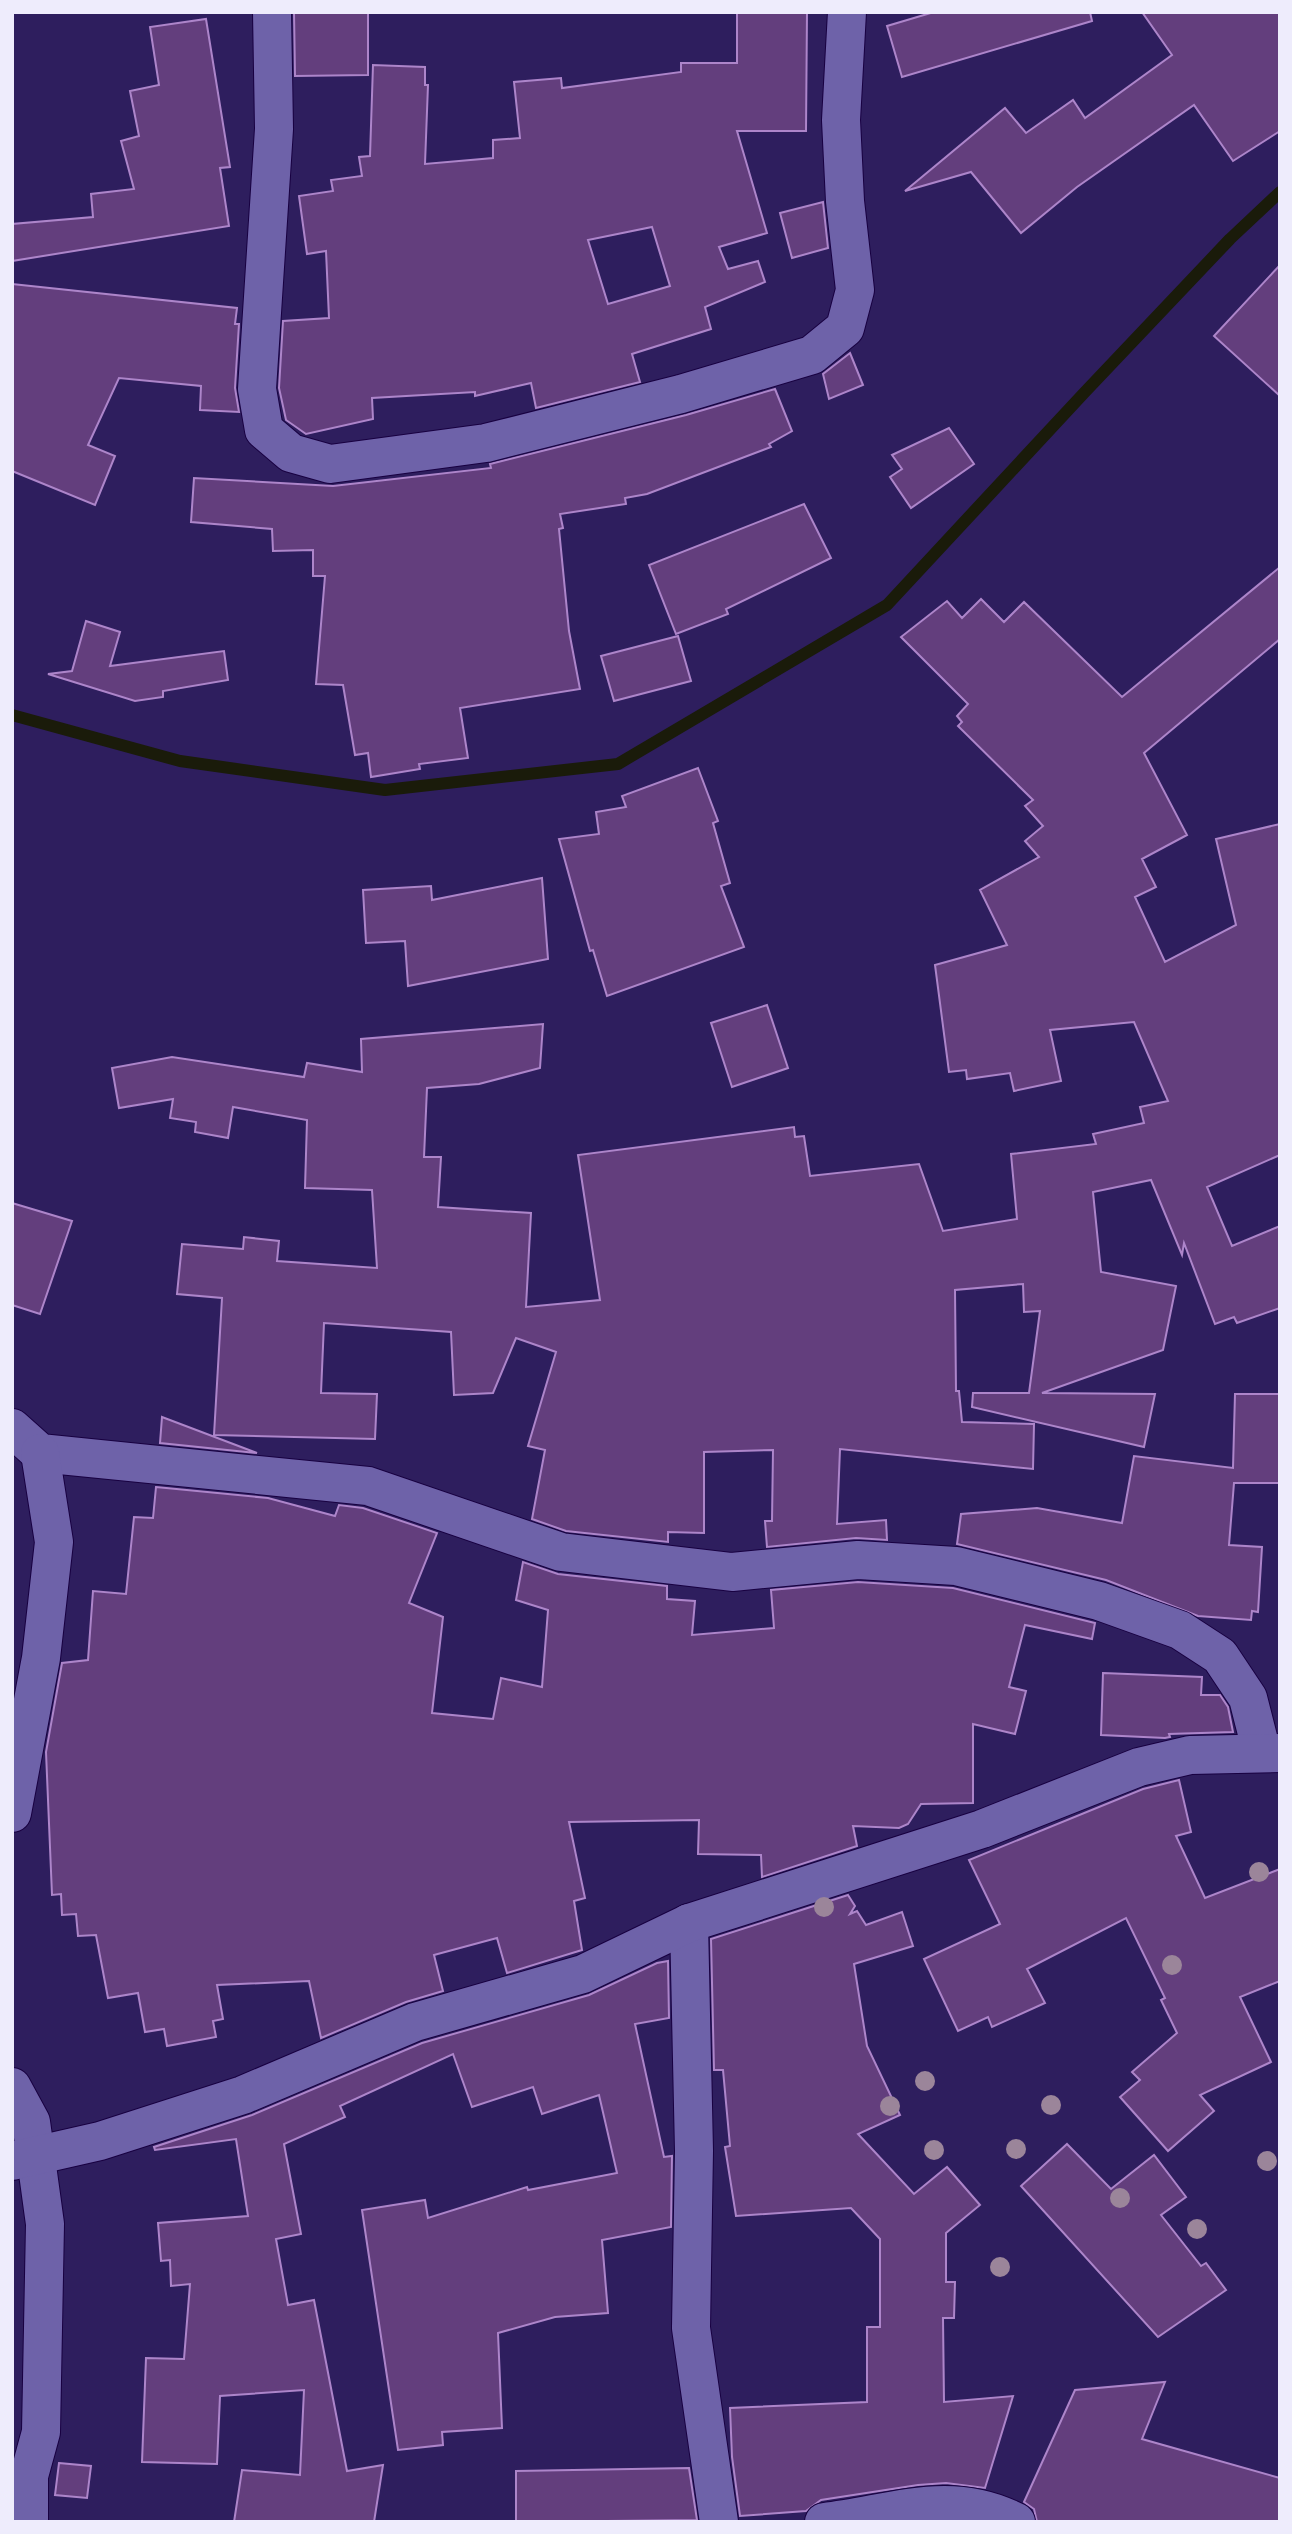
<svg xmlns="http://www.w3.org/2000/svg" width="1292" height="2534" viewBox="0 0 1292 2534" font-family="'Space Grotesk',sans-serif">
<style>
.lines{fill:none;stroke-linecap:round;stroke-linejoin:round}
.stream{stroke:#1a1b0a;stroke-width:12}
.building{fill:#633e7d;stroke:#ad85ca;stroke-width:2;fill-rule:evenodd}
.minor-casing{stroke:#180141;stroke-width:40}
.minor{stroke:#6e62a9;stroke-width:38}
.tree{fill:#9b859a}
</style>
<rect width="100%" height="100%" fill="#2e1e5e"/>
<g class="lines">
<path class="stream" d="M12,715l168,46 205,29 233,-26 269,-159 197,-212 146,-154 50,-47"/>
</g>
<g class="building">
<path d="M294,12h74v63l-73,1z"/>
<path d="M737,12h70l-1,119h-69l30,102 -48,14 9,22 30,-8 7,21 -60,25 6,22 -79,25 8,28 -104,26 -5,-25 -56,13v-4l-103,6 1,21 -67,15 -20,-14 -7,-32 4,-67 46,-3 -3,-67 -19,3 -8,-58 34,-5 -2,-11 31,-4 -3,-19 11,-1 3,-91 52,2v18h3l-3,79 68,-6v-18l27,-2 -6,-56 47,-4 1,10 119,-16v-9h56zM652,227l18,59 -62,18 -20,-64z"/>
<path d="M934,12h156l2,9 -190,56 -15,-51z"/>
<path d="M1142,12h138v119l-47,30 -39,-56 -117,82 -56,46 -50,-61 -66,19 100,-83 21,25 47,-33 12,18 87,-63z"/>
<path d="M206,19l24,148 -10,1 9,58 -217,35v-37l81,-7 -2,-23 43,-5 -13,-48 18,-5 -9,-45 29,-6 -9,-58z"/>
<path d="M823,202l5,46 -36,10 -12,-45z"/>
<path d="M1280,265v131l-66,-60z"/>
<path d="M12,284l225,24 -2,16h4l-4,64 4,24 -39,-2 1,-24 -82,-8 -31,67 27,11 -20,49 -83,-34z"/>
<path d="M850,353l13,32 -34,14 -6,-25z"/>
<path d="M775,389l17,42 -23,13 2,3 -124,47 -22,4 1,6 -66,10 3,14 -4,1 10,102 11,58 -120,19 8,50 -49,6 1,5 -49,8 -3,-24 -13,2 -12,-70 -27,-1 9,-108h-12v-26l-40,1 -1,-22 -81,-7 3,-44 139,8 158,-18 -1,-4 196,-49z"/>
<path d="M949,428l25,36 -63,44 -21,-31 12,-8 -10,-14z"/>
<path d="M804,504l27,54 -105,51 2,5 -52,20 -27,-69z"/>
<path d="M1280,567v72l-136,114 43,82 -45,24 14,28 -21,10 30,65 71,-37 -20,-86 64,-15v331l-73,32 25,59 48,-20v82l-43,15 -3,-6 -19,7 -31,-81 -2,12 -31,-75 -58,12 8,80 75,14 -13,64 -121,43 113,1 -11,53 -172,-40 1,-14h56l11,-82 -16,1 -1,-28 -68,6 1,101h3l3,31 72,2 -1,45 -193,-20 -3,75 49,-4 1,20 -31,-2 -89,9 -2,-26h7l1,-71 -69,2v81l-36,-1v10l-102,-11 -34,-12 13,-69 -17,-4 28,-94 -40,-14 -23,55 -39,2 -3,-63 -127,-9 -3,70 56,1 -2,45 -161,-4 8,-137 -45,-4 5,-50 61,5 1,-12 35,4 -2,20 100,7 -5,-78 -67,-2 2,-68 -74,-13 -5,31 -33,-6 1,-10 -26,-4 3,-19 -54,9 -7,-40 60,-11 132,20 3,-14 55,9 -1,-33 182,-15 -3,44 -61,16 -52,4 -3,69h17l-3,50 93,6 -5,94 74,-7 -22,-145 216,-28 1,10 9,-1 6,40 109,-12 24,67 74,-12 -6,-65 85,-10 -3,-10 51,-11 -4,-16 28,-6 -34,-79 -84,8 11,51 -47,10 -4,-18 -43,6 -1,-9 -17,2 -14,-107 72,-20 -27,-55 59,-33 -14,-16 18,-15 -18,-20 8,-6 -75,-74 4,-4 -5,-6 11,-12 -67,-67 46,-36 15,17 19,-19 23,23 20,-20 98,95z"/>
<path d="M86,621l34,11 -10,34 114,-15 4,29 -65,11v6l-28,4 -87,-27 24,-3z"/>
<path d="M678,636l13,45 -77,20 -13,-45z"/>
<path d="M698,768l20,53 -5,2 17,60 -9,3 23,61 -137,49 -14,-46 -3,1 -31,-112 40,-5 -3,-22 30,-5 -4,-11z"/>
<path d="M542,878l6,81 -140,27 -3,-45 -39,2 -3,-53 68,-4 1,14z"/>
<path d="M767,1005l21,63 -56,19 -21,-64z"/>
<path d="M12,1203l60,18 -32,93 -28,-9z"/>
<path d="M1235,1394h45v89h-46l-5,62 33,2 -4,65 -6,-1 -1,9 -53,-4 -92,-36 -149,-36 4,-30 76,-6 85,15 12,-67 99,12z"/>
<path d="M162,1417l95,36 -97,-10z"/>
<path d="M156,1487l112,11 67,18 4,-11 24,3 74,25 -28,70 34,14 -11,96 61,6 8,-41 41,9 6,-77 -32,-10 7,-38 35,12 109,12v13l28,2 -3,34 82,-7 -3,-38 87,-8 95,6 142,35 -3,16 -67,-14 -16,62 17,4 -11,43 -42,-10v79l-52,1 -13,20 -9,4 -46,-2 4,20 -95,31 -1,-22 -63,-1 1,-34 -130,2 16,76 -11,3 8,49 -75,23 -10,-35 -63,17 9,36 -37,11 -85,36 -12,-57 -92,4 6,34 -10,2 3,16 -49,9 -3,-17 -19,3 -7,-39 -30,5 -12,-63 -18,1 -2,-22 -14,1 -1,-21 -9,1 -6,-143 16,-89 26,-3 5,-69 33,3 8,-77 19,1z"/>
<path d="M1103,1673l99,4 -1,18h19l8,12 5,25 -64,2 1,3 -5,1 -64,-3z"/>
<path d="M1179,1780l12,52 -15,4 29,62 75,-29v112l-40,16 31,65 -71,33 14,16 -46,40 -48,-54 20,-17 -8,-8 45,-39 -16,-33 4,-2 -39,-80 -99,51 18,34 -53,24 -4,-10 -30,14 -34,-72 76,-35 -31,-64 174,-71z"/>
<path d="M848,1895l7,11 -5,8 7,-3 9,14 36,-13 11,34 -59,18 13,82 33,69 -42,19 56,60 33,-27 33,38 -34,28v49h9l-1,36h-11l1,84 69,-6 -28,92 -39,-5 -28,2 -97,15 -15,11 -66,5 -8,-59 -2,-49 137,-6v-75h13v-88l-29,-31 -115,8 -11,-69 5,-1 -7,-76h-9l-3,-131z"/>
<path d="M668,1961l1,57 -34,6 29,133 8,-1 -1,71 -69,13 6,73 -53,4 -57,16 4,95 -60,4 1,13 -45,5 -36,-240 63,-10 3,18 99,-31 1,3 89,-17 -18,-78 -57,19 -9,-27 -61,20 -19,-53 -113,52 5,11 -61,27 17,90 -25,5 12,66 26,-5 33,171 36,-6 -9,57h-140l8,-52 58,5 4,-85 -84,6 -3,68 -75,-2 4,-104 38,1 6,-75 -19,2 -1,-26 -9,1 -3,-38 90,-7 -12,-77 -81,11 -1,-3 98,-32 170,-72 167,-48 68,-32z"/>
<path d="M1067,2144l44,45 43,-34 32,42 -25,18 40,51 5,-3 20,27 -68,47 -137,-151z"/>
<path d="M1165,2382l-23,57 138,39v44h-243l-3,-13 -10,-7 51,-112z"/>
<path d="M59,2463l32,3 -4,32 -32,-3z"/>
<path d="M689,2468l8,52 -181,2v-51z"/>
</g>
<g class="lines">
<defs>
<g id="minor">
<path d="M272,12l2,117 -17,260 7,41 27,23 39,11 156,-21 195,-49 131,-39 33,-27 10,-38 -10,-89 -4,-81 6,-108"/>
<path d="M12,1428l28,25 328,33 193,66 171,20 126,-12 98,6 143,35 81,29 40,26 28,42 14,55"/>
<path d="M12,1813l29,-155 13,-116 -14,-89"/>
<path d="M689,1923l5,228 -3,177 28,194"/>
<path d="M12,2087l19,35 14,102 -4,208 -12,44v46"/>
<path d="M12,2161l88,-20 143,-46 172,-73 168,-48 106,-51 293,-94 157,-62 51,-12 90,-2"/>
<path d="M824,2522c69,-8 126,-34 192,0"/>
</g>
</defs>
<use href="#minor" class="minor-casing"/>
<use href="#minor" class="minor"/>
</g>
<g class="tree">
<circle cx="1259" cy="1872" r="10"/>
<circle cx="824" cy="1907" r="10"/>
<circle cx="1172" cy="1965" r="10"/>
<circle cx="925" cy="2081" r="10"/>
<circle cx="1051" cy="2105" r="10"/>
<circle cx="890" cy="2106" r="10"/>
<circle cx="1016" cy="2149" r="10"/>
<circle cx="934" cy="2150" r="10"/>
<circle cx="1267" cy="2161" r="10"/>
<circle cx="1120" cy="2198" r="10"/>
<circle cx="1197" cy="2229" r="10"/>
<circle cx="1000" cy="2267" r="10"/>
</g>
<rect width="1292" height="2534" fill="none" stroke="#eeecfc" stroke-width="28"/>
</svg>
